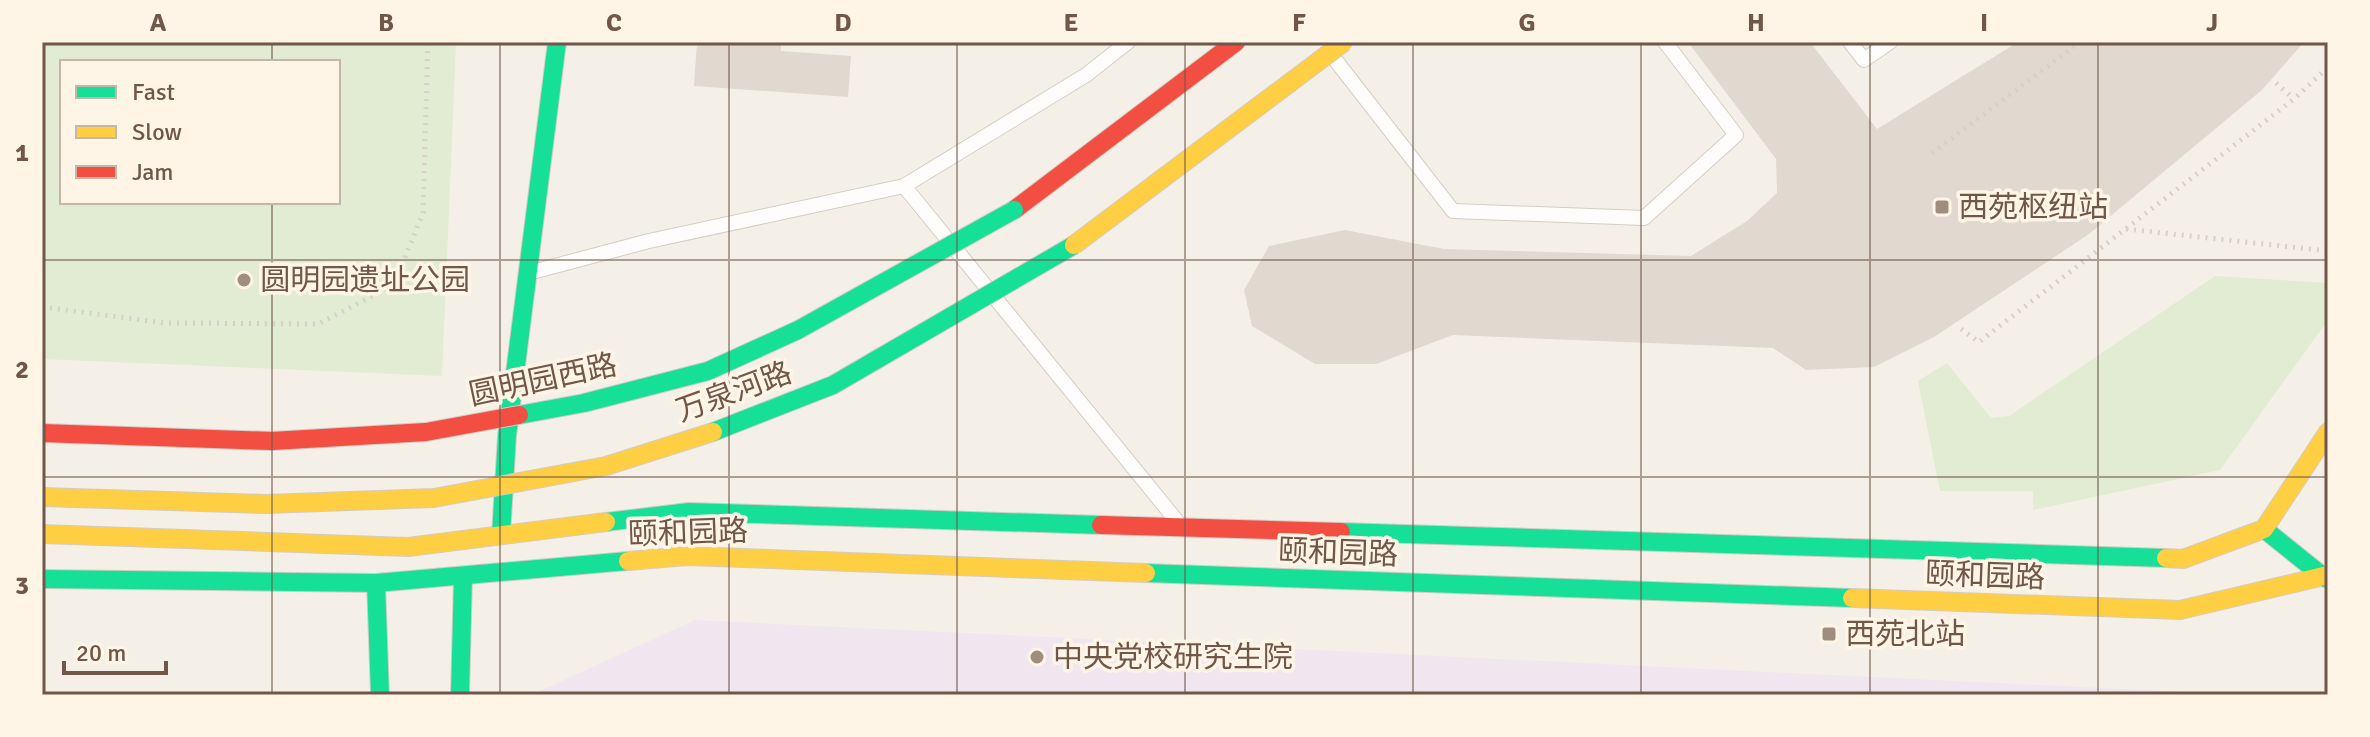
<svg xmlns="http://www.w3.org/2000/svg" width="2370" height="737" viewBox="0 0 2370 737" font-family="Signika,'Noto Sans SC',sans-serif">
<style>
.education{fill:#f1e6f0}
.green{fill:#e1ecd2;fill-rule:evenodd}
.building{fill:#e1d8cf}
.lines{fill:none;stroke-linecap:round;stroke-linejoin:round}
.lane-casing{stroke:#d6cdc5;stroke-width:16}
.fast-casing{stroke:#d6ccc3;stroke-width:20}
.slow-casing{stroke:#d6ccc3;stroke-width:20}
.jam-casing{stroke:#d6ccc3;stroke-width:20}
.path{stroke:#d7cfc9;stroke-width:5;stroke-dasharray:2 6;stroke-linecap:butt}
.lane{stroke:#fefdfb;stroke-width:14}
.fast{stroke:#16e098;stroke-width:18}
.slow{stroke:#ffcf43;stroke-width:18}
.jam{stroke:#f24e42;stroke-width:18}
.fast-bridge-casing{stroke:#d4cbc4;stroke-width:20;stroke-linecap:butt}
.slow-bridge-casing{stroke:#d4cbc4;stroke-width:20;stroke-linecap:butt}
.jam-bridge-casing{stroke:#d4cbc4;stroke-width:20;stroke-linecap:butt}
.fast-bridge{stroke:#16e098;stroke-width:18}
.slow-bridge{stroke:#ffcf43;stroke-width:18}
.jam-bridge{stroke:#f24e42;stroke-width:18}
.grid{fill:none;stroke:#715749;stroke-width:2;stroke-opacity:0.55}
.poi-dot{fill:#9f8d80;stroke:#fff5e6;stroke-width:3}
.labels{text-anchor:middle;dominant-baseline:central;stroke-width:7;stroke-linejoin:round;paint-order:stroke}
.poi-label{font-size:30px;fill:#715749;stroke:#fff5e6;text-anchor:start}
.street-label{font-size:30px;fill:#715749;stroke:#fff5e6}
.neatline{fill:none;stroke:#715749;stroke-width:3}
.grid-label{font-size:26px;text-anchor:middle;font-weight:bold;fill:#715749}
</style>
<rect width="100%" height="100%" fill="#f5f0e7"/>
<path class="education" d="M695,620l1531,74v1h-1695z"/>
<g class="green">
<path d="M42,42h414l-14,334 -400,-17zM62,62h276v140h-276z"/>
<path d="M2215,276l113,7v37l-108,150 -187,40v-19h-93l-22,-110 29,-18 44,55 18,-2z"/>
</g>
<g class="building">
<path d="M697,42h84v9l70,5 -3,41 -154,-11z"/>
<path d="M1688,42h122l67,87 141,-87h286l-42,48 -173,144 -155,103 -60,30 -68,3 -33,-22 -320,-13 -77,29h-61l-63,-38 -8,-36 25,-44 76,-16 99,19 247,7 56,-35 30,-28 -1,-34z"/>
</g>
<g class="lines">
<defs>
<g id="lane">
<path d="M1850,42l14,18 26,-18"/>
<path d="M1333,57l120,154 191,7 92,-83 -71,-93"/>
<path d="M904,186l272,334"/>
<path d="M532,272l117,-31 255,-55 182,-111 42,-33"/>
</g>
<g id="fast">
<path d="M606,522l83,-10 412,13"/>
<path d="M2264,529l61,49"/>
<path d="M1341,532l825,26"/>
<path d="M501,535l6,-99 50,-394"/>
<path d="M1146,573l706,25"/>
<path d="M42,579l334,4 252,-22"/>
<path d="M376,583l4,112"/>
<path d="M460,695l3,-118"/>
</g>
<g id="slow">
<path d="M42,534l366,13 198,-25"/>
<path d="M2166,558l17,1 81,-30 64,-97"/>
<path d="M628,561l59,-5 459,17"/>
<path d="M1852,598l328,12 148,-35"/>
</g>
<g id="jam">
<path d="M1014,210l222,-168"/>
<path d="M1101,525l240,7"/>
</g>
</defs>
<use href="#lane" class="lane-casing"/>
<use href="#fast" class="fast-casing"/>
<use href="#slow" class="slow-casing"/>
<use href="#jam" class="jam-casing"/>
<g class="path">
<path d="M2276,83l18,16"/>
<path d="M1932,153l148,-111"/>
<path d="M2126,229l202,22"/>
<path d="M42,307l123,16 153,1 76,-39 29,-72 5,-171"/>
<path d="M1961,329l18,13 315,-243 34,-32"/>
</g>
<use href="#lane" class="lane"/>
<use href="#fast" class="fast"/>
<use href="#slow" class="slow"/>
<use href="#jam" class="jam"/>
<defs>
<g id="fast-bridge">
<path d="M519,415l65,-12 124,-32 90,-41 216,-120"/>
<path d="M713,432l120,-47 241,-140"/>
</g>
<g id="slow-bridge">
<path d="M1074,245l270,-203"/>
<path d="M42,497l224,7 168,-6 172,-32 107,-34"/>
</g>
<path id="jam-bridge" d="M42,433l230,8 154,-9 93,-17"/>
</defs>
<use href="#fast-bridge" class="fast-bridge-casing"/>
<use href="#slow-bridge" class="slow-bridge-casing"/>
<use href="#jam-bridge" class="jam-bridge-casing"/>
<use href="#fast-bridge" class="fast-bridge"/>
<use href="#slow-bridge" class="slow-bridge"/>
<use href="#jam-bridge" class="jam-bridge"/>
</g>
<path class="grid" d="M272,42v20M500,42v653M729,42v653M957,42v653M1185,42v653M1413,42v653M1641,42v653M1870,42v653M2098,42v653M272,202v493M42,260h2286M42,477h2286"/>
<g class="poi-dot">
<rect x="1934" y="199" width="16" height="16" rx="4"/>
<circle cx="244" cy="280" r="8"/>
<rect x="1821" y="626" width="16" height="16" rx="4"/>
<circle cx="1037" cy="657" r="8"/>
</g>
<g class="labels">
<g class="poi-label">
<text x="1958" y="207">西苑枢纽站</text>
<text x="260" y="280">圆明园遗址公园</text>
<text x="1845" y="634">西苑北站</text>
<text x="1053" y="657">中央党校研究生院</text>
</g>
<g class="street-label">
<text transform="translate(543 380) rotate(-12)">圆明园西路</text>
<text transform="translate(734 392) rotate(-20)">万泉河路</text>
<text transform="translate(688 533) rotate(-2)">颐和园路</text>
<text transform="translate(1338 553) rotate(2)">颐和园路</text>
<text transform="translate(1985 576) rotate(2)">颐和园路</text>
</g>
</g>
<rect width="2370" height="737" fill="none" stroke="#fff5e6" stroke-width="88"/>
<rect x="60" y="60" width="280" height="144" fill="#fff5e6" stroke="#c6b6a7" stroke-width="2"/>
<rect x="76" y="86" width="40" height="12" fill="#16e098" stroke="#c6b6a7" stroke-width="2"/>
<text x="132" y="100" font-size="24" fill="#715749">Fast</text>
<rect x="76" y="126" width="40" height="12" fill="#ffcf43" stroke="#c6b6a7" stroke-width="2"/>
<text x="132" y="140" font-size="24" fill="#715749">Slow</text>
<rect x="76" y="166" width="40" height="12" fill="#f24e42" stroke="#c6b6a7" stroke-width="2"/>
<text x="132" y="180" font-size="24" fill="#715749">Jam</text>
<path d="M64 661v12h102v-12" fill="none" stroke="#715749" stroke-width="4"/>
<text x="76" y="661" font-size="24" fill="#715749" stroke="#fff5e6" stroke-width="6" paint-order="stroke">20 m</text>
<rect x="44" y="44" width="2282" height="649" class="neatline"/>
<g class="grid-label">
<text x="158" y="31">A</text>
<text x="386" y="31">B</text>
<text x="614" y="31">C</text>
<text x="843" y="31">D</text>
<text x="1071" y="31">E</text>
<text x="1299" y="31">F</text>
<text x="1527" y="31">G</text>
<text x="1756" y="31">H</text>
<text x="1984" y="31">I</text>
<text x="2212" y="31">J</text>
<text x="22" y="161">1</text>
<text x="22" y="378">2</text>
<text x="22" y="594">3</text>
</g>
</svg>
